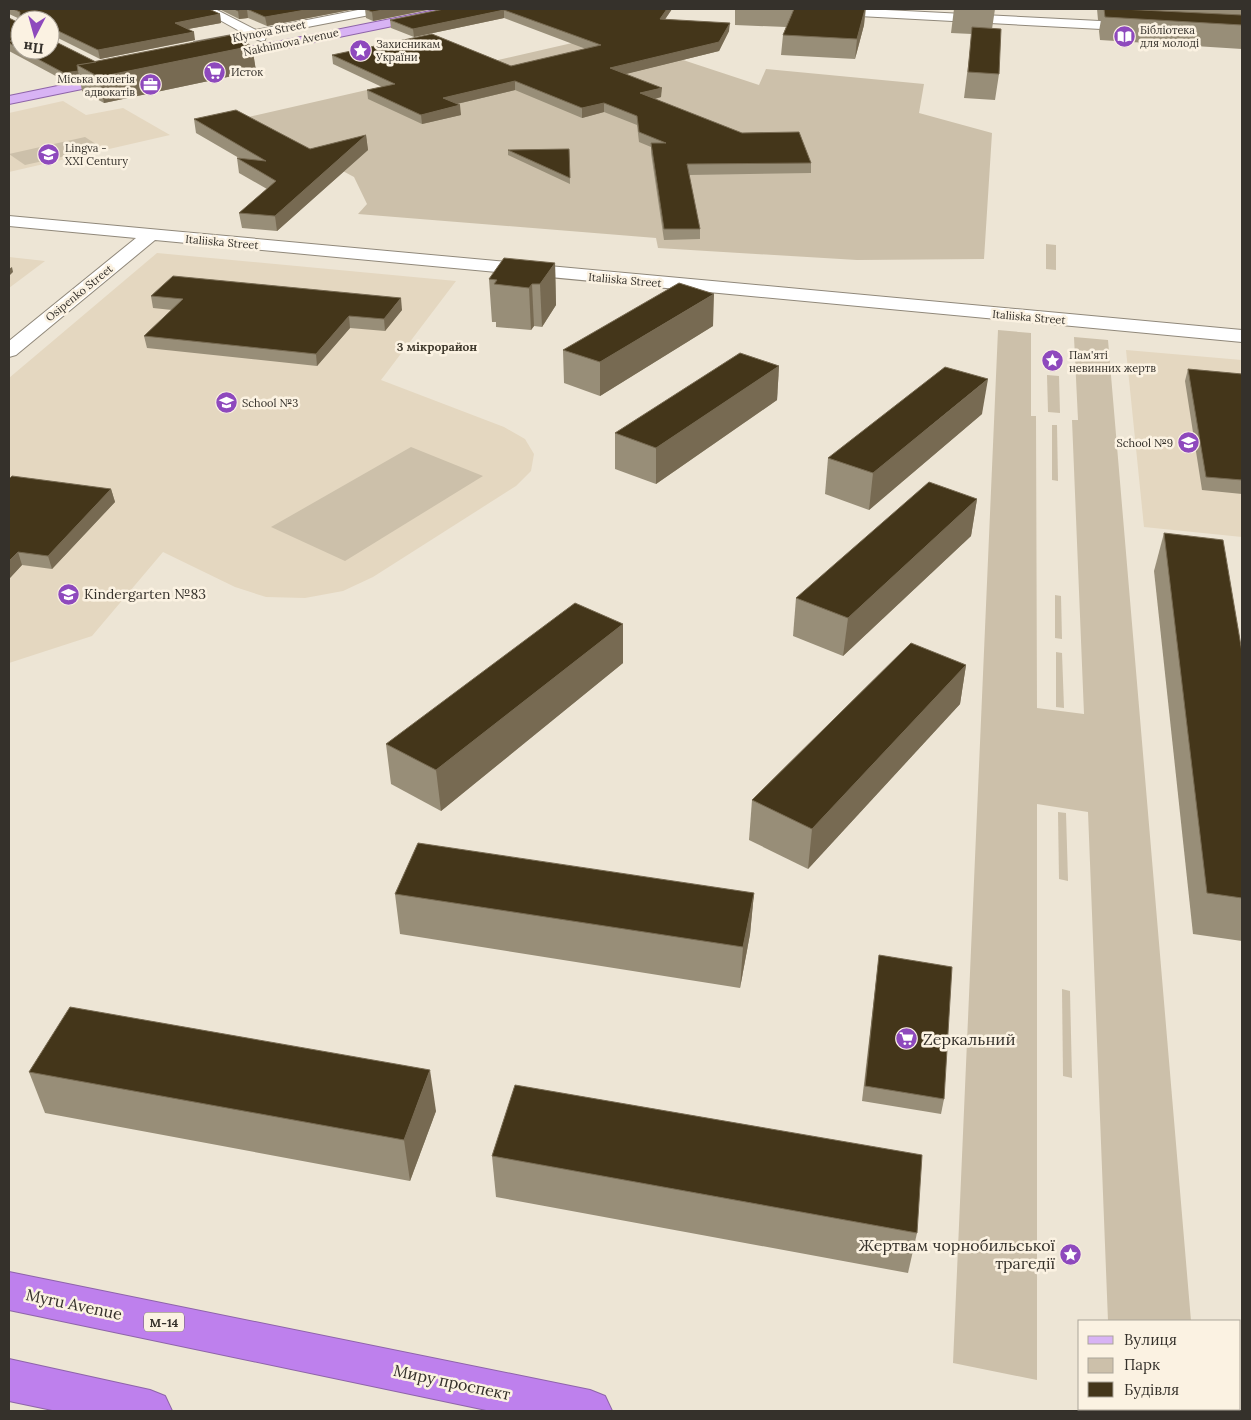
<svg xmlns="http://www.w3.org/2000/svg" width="1251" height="1420" viewBox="0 0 1251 1420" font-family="Lora,serif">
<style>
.built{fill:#e4d7c0}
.green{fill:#ccc0aa}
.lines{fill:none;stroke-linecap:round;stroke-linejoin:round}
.minor-casing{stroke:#90887a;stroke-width:2}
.major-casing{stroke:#8e64a9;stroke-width:2}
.highway-casing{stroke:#8e64a9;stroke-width:2}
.minor{fill:#fff;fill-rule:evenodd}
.major{fill:#d8b3f4;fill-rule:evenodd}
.highway{fill:#be80ed;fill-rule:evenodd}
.wall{fill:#988e78}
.shaded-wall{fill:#776a52}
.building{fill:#44361a;stroke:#776a52}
.labels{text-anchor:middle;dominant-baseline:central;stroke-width:5;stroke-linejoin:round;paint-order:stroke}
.far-poi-label{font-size:11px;fill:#35312b;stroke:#fbf2e2;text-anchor:start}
.far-street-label{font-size:11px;fill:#35312b;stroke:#fbf2e2}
.far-neighbourhood-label{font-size:12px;font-weight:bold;fill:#423c2f;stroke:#fbf2e2}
.shield{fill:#fbf2e2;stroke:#706b62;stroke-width:1}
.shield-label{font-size:12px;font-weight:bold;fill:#35312b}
.poi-label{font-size:14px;fill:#35312b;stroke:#fbf2e2;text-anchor:start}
.near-poi-label{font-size:16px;fill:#35312b;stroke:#fbf2e2;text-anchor:start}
.near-street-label{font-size:16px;fill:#35312b;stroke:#fbf2e2}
</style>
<rect width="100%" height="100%" fill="#ede5d5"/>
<g class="built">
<path d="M63,101l23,14 37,-7 47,27 -161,37v-59z"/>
<path d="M157,253l299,28 -75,99 123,47 21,12 9,15 -3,17 -15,15 -143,91 -30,14 -38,7 -39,-1 -31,-10 -72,-35 -71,84 -83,27v-285z"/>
<path d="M9,257l36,4 -36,27z"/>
<path d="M1126,350l116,10v177l-98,-10z"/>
</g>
<g class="green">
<path d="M607,35l152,50 7,-16 158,15 -5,29 73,20 -8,126 -127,1 -199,-12 -2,-10 -298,-24 9,-10 -13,-27 -110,-59z"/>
<path d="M85,137l17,11 -77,17 -16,-11z"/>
<path d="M1046,244l10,1v25l-10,-1z"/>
<path d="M998,330l33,3v83h5l1,292 47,6 -12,-294h6l-4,-83 34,3 83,981h-83l-20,-509 -51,-8v576l-84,-17z"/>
<path d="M1047,375l12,1 1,37 -12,-1z"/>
<path d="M1052,425h5l1,56 -6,-1z"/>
<path d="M411,447l72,29 -138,85 -74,-34z"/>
<path d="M1055,595l6,1 1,43 -7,-1z"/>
<path d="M1056,652l6,1 2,55 -8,-1z"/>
<path d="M1058,812l8,1 2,68 -9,-2z"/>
<path d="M1062,989l8,2 2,87 -9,-2z"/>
</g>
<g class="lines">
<defs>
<g id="minor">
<path d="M200,9h15l41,21 107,-21h23l-6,4 -114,22 -1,5 -4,1 -8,-3 -54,11 -6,-4 1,-3 49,-9z"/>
<path d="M797,9h69l273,14 6,4 -6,4 -336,-18z"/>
<path d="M9,216l1233,114v12l-1087,-102 -139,115 -7,2v-16l127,-103 -127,-12z"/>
</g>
<g id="major">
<path d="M440,9h22l-6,4 -239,49 -7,-4 7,-4z"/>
<path d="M116,74l5,1 2,3 -2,3 -112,23v-8z"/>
</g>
<g id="highway">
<path d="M9,1272l581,118 15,6 7,15h-121l-482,-101z"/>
<path d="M9,1359l141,31 15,6 7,15h-115l-48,-10z"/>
</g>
</defs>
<use href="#minor" class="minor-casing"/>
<use href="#major" class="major-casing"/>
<use href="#highway" class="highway-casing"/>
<use href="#minor" class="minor"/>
<use href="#major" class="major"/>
<use href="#highway" class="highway"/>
</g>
<g class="wall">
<path d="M9,9h200l11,5 1,9 -33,6 7,11 -95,19 -50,-25v-14h-30v30h30l46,12 156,-16 4,25 -152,32 -22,-12 -2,-11 -13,2 -58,-31v-33l8,4 3,-2v-1l-11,-5z"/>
<path d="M219,9h136l-88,17 -19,-8 -9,1z"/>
<path d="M365,9h67l-59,12 -7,-3z"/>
<path d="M444,9h228l-7,10 64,12 -10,20 -94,23 36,23 -6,2 156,64v10l-122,2 11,54v10l-36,1 -13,-87v-6l-12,-5 -2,-17 -33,-13 -22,6 -67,-28 -58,14 4,11 -39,9 -54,-25 -1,-9 15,-3 -49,-23 -1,-9 179,11 75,-17 -82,-31 -90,19 -23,-9 -1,-8z"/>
<path d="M735,9h131l-2,16 -9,34 -74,-4 2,-20 3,-8 -51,-2z"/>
<path d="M954,9h41l-3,20 7,45 -4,26 -31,-2 8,-64 -21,-1z"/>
<path d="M1097,9h145v40l-142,-9 -1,-9 2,-11h-3z"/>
<path d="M194,119l116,30 56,-14 2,15 -91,81 -35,-3 -3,-15 28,-24 -28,-16 -2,-15h2l-43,-25z"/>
<path d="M569,149l1,35 -62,-29v-5z"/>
<path d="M555,263l1,42 -14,22 -8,-1 -3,4 -35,-3v-5h-4l-3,-43z"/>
<path d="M151,296l251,14 -17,21 -35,-3 -33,38 -170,-18 -3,-12 28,-26 -19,-2z"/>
<path d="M713,326l-113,70 -36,-13 -1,-33z"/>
<path d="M779,366l-2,34 -121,84 -41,-15v-36z"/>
<path d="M1188,369l54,5v120l-40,-4 -17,-109z"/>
<path d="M982,414l-113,96 -44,-16 3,-36z"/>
<path d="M9,479l102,10 4,13 -63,67 -30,-4 -13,14z"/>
<path d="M977,499l-6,37 -128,120 -50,-20 3,-38z"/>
<path d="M1164,533l78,119v289l-49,-7 -39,-363z"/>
<path d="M623,624v39l-182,148 -50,-27 -5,-40z"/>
<path d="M966,665l-6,39 -152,165 -59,-29 3,-40z"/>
<path d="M754,893l-4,41 -10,54 -340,-54 -5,-40z"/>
<path d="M879,955l65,144 -3,15 -79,-13z"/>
<path d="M29,1072l407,39 -26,70 -365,-68z"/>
<path d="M492,1156l425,77 -9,40 -412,-76z"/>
</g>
<g class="shaded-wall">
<path d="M247,9l1,9 -9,1 -1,-8z"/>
<path d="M311,9h44l-88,17 -2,-9z"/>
<path d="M389,9h43l-59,12 -1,-9z"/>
<path d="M667,9h5l-12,18v-8z"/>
<path d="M865,9l-1,16 -9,34 2,-20z"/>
<path d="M504,10v8l-90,19 -1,-8z"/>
<path d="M220,14l1,9 -44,8 -2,-8z"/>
<path d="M730,23l-1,8 -10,20 -109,27v-10z"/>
<path d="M194,32l1,8 -95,19 -2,-9z"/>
<path d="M252,46l4,25 -152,32 -5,-26z"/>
<path d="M78,71l2,9 -13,2 -3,-9z"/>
<path d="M515,81v9l-71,17 -1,-9z"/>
<path d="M662,88l-1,9 -21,6v-10z"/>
<path d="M604,103v9l-22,6v-10z"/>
<path d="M460,105l1,10 -39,9 -1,-9z"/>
<path d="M366,135l2,15 -91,81 -2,-15z"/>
<path d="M555,263l1,42 -14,22 -2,-43z"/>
<path d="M12,267l1,5 -4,4v-7z"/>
<path d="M532,284l2,42 -3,4 -2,-42z"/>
<path d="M714,294l-1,32 -113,70v-34z"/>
<path d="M401,298l1,12 -17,21 -1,-12z"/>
<path d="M349,316l1,12 -33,38 -1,-12z"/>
<path d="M779,366l-2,34 -121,84v-36z"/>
<path d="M988,379l-6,35 -113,96 4,-37z"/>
<path d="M111,489l4,13 -63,67 -4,-13z"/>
<path d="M977,499l-6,37 -128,120 5,-38z"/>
<path d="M18,552l4,13 -13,14v-18z"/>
<path d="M623,624v39l-182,148 -5,-41z"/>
<path d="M966,665l-6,39 -152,165 4,-40z"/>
<path d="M754,893l-4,41 -10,54 3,-41z"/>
<path d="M430,1070l6,41 -26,70 -6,-41z"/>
</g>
<g class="building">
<path d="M13,9h196l11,5 -45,9 19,9 -96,18 -48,-23v-7h-30v29l-11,-6v-1l2,-1 -2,-1v-22l8,4 3,-2v-8z"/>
<path d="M234,9h77l-46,8 -18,-8 -9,2z"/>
<path d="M365,9h24l-17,3z"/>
<path d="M444,9h223l-7,10 70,4 -11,19 -109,26 52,20 -22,5 102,40 57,-1 12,31 -124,1 13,65h-36l-13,-86h15l-27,-11 -2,-16 -33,-13 -22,5 -67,-27 -72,17 17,7 -39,10 -54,-25 28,-6 -63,-29 100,-21 79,32 90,-21 -97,-35 -91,19 -23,-9z"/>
<path d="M794,9h71l-8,30 -74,-4z"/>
<path d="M1104,9h17l121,6v10l-137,-8z"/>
<path d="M972,27l29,2 -2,45 -31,-2z"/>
<path d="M231,35l21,11 -153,31 -22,-12z"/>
<path d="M50,39l46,23 -19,3 1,6 -14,2 -43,-23h29z"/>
<path d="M236,110l74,39 56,-14 -91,81 -36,-3 37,-32 -39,-23 29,3 -72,-42z"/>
<path d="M569,149l1,29 -62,-28z"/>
<path d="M504,258l51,5 -15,21h-8l-3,4 -35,-4 3,-4 -8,-1z"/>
<path d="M173,276l228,22 -17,21 -35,-3 -33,38 -172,-18 39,-37 -32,-3z"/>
<path d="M679,283l35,11 -114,68 -37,-12z"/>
<path d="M740,353l39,13 -123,82 -41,-15z"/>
<path d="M945,367l43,12 -115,94 -45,-15z"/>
<path d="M1188,369l54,5v106l-36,-3z"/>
<path d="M12,476l99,13 -63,67 -30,-4 -9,9v-82z"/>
<path d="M929,482l48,17 -129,119 -52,-20z"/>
<path d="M1164,533l59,7 19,112v246l-35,-5z"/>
<path d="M575,603l48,21 -187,146 -50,-26z"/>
<path d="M911,643l55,22 -154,164 -60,-29z"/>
<path d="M418,843l336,50 -11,54 -348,-53z"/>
<path d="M879,955l73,12 -8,132 -79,-13z"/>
<path d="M70,1007l360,63 -26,70 -375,-68z"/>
<path d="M515,1085l407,70 -5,78 -425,-77z"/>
</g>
<defs>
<symbol id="library-disc" viewBox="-11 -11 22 22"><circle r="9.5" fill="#8e49bd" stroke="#fbf2e2"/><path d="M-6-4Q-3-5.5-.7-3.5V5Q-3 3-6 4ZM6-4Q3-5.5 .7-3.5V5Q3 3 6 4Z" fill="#fff"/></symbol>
<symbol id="sight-disc" viewBox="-11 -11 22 22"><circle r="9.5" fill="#8e49bd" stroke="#fbf2e2"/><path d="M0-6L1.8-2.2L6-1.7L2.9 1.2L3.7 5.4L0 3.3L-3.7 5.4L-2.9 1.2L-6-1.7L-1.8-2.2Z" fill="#fff"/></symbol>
<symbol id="supermarket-disc" viewBox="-11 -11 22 22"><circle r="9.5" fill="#8e49bd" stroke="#fbf2e2"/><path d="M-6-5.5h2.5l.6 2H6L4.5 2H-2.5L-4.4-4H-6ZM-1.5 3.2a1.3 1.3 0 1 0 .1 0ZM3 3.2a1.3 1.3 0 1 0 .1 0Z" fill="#fff"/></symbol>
<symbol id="office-disc" viewBox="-11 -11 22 22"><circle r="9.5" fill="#8e49bd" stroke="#fbf2e2"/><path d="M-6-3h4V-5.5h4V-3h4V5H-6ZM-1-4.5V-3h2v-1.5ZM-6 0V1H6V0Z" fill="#fff"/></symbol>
<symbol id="school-disc" viewBox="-11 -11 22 22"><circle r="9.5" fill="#8e49bd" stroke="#fbf2e2"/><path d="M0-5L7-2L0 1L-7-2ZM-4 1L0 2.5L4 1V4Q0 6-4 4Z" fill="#fff"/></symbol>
</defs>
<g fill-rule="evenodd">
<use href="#library-disc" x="1112" y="24" width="25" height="25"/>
<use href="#sight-disc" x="348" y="38" width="25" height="25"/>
<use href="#supermarket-disc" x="202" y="60" width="25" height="25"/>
<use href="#office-disc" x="138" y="72" width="25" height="25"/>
<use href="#school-disc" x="36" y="142" width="25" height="25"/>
<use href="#sight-disc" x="1040" y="348" width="25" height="25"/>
<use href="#school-disc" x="214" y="390" width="25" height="25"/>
<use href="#school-disc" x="1176" y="430" width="25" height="25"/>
<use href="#school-disc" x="56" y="582" width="25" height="25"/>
<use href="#supermarket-disc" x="894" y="1026" width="25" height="25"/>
<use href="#sight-disc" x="1058" y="1242" width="25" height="25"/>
</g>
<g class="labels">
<g class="far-poi-label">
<text x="1140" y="30">Бібліотека<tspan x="1140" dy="13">для молоді</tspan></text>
<text x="376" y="44">Захисникам<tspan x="376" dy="13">України</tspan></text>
<text x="231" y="72">Исток</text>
<text x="135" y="79" text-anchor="end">Міська колегія<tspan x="135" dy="13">адвокатів</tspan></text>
<text x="65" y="148">Lingva -<tspan x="65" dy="13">XXI Century</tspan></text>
<text x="1069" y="355">Пам'яті<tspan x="1069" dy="13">невинних жертв</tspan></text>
<text x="242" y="403">School №3</text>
<text x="1173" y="443" text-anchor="end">School №9</text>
</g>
<g class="far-street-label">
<text transform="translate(269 31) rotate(-11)">Klynova Street</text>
<text transform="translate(291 42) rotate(-12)">Nakhimova Avenue</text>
<text transform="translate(222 242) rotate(5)">Italiiska Street</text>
<text transform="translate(625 280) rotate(5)">Italiiska Street</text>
<text transform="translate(79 293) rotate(-39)">Osipenko Street</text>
<text transform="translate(1029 317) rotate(5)">Italiiska Street</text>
</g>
<g class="far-neighbourhood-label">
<text x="437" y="346">3 мікрорайон</text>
</g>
<rect class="shield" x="144" y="1312.5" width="40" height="19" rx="4"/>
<g class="shield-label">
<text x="164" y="1322">М-14</text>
</g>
<g class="poi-label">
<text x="84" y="594">Kindergarten №83</text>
</g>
<g class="near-poi-label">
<text x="923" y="1039">Zеркальний</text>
<text x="1055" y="1245" text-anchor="end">Жертвам чорнобильської<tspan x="1055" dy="18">трагедії</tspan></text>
</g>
<g class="near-street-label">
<text transform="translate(74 1304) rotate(12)">Myru Avenue</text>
<text transform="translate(452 1382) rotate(12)">Миру проспект</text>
</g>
</g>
<rect width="1251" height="1420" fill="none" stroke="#35312b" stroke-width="20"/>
<rect x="1078" y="1320" width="162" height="90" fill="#fbf2e2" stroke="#aca599"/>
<rect x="1088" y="1336" width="25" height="8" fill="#d8b3f4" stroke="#aca599"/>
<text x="1124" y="1345" font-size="15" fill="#35312b">Вулиця</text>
<rect x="1088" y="1358" width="25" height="15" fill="#ccc0aa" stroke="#aca599"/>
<text x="1124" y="1370" font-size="15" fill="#35312b">Парк</text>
<rect x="1088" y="1382" width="25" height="15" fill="#44361a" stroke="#aca599"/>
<text x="1124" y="1395" font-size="15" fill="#35312b">Будівля</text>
<g transform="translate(35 35) rotate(186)"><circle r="24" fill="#fbf2e2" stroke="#aca599"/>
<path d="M0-4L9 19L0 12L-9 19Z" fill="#8e49bd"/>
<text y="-8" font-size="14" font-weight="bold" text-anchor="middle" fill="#35312b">Пн</text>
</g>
</svg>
